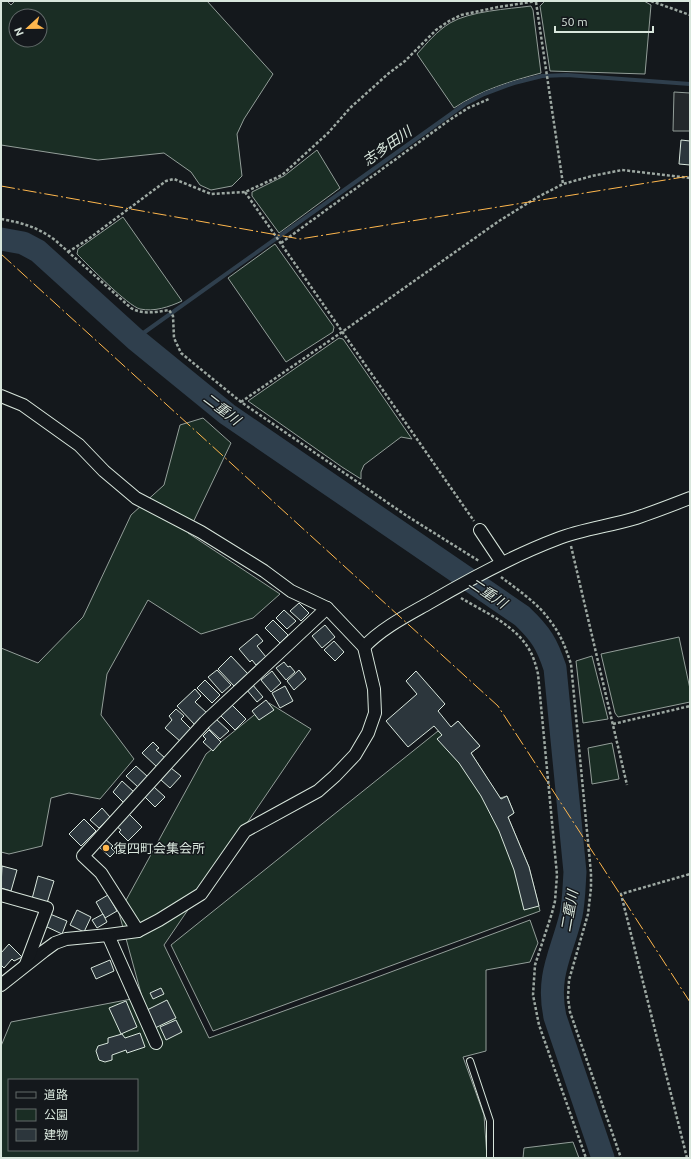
<svg xmlns="http://www.w3.org/2000/svg" width="691" height="1159" viewBox="0 0 691 1159" font-family="Ubuntu,'Noto Sans JP',sans-serif">
<style>
.green{fill:#1a2d24;stroke:#939e99;fill-rule:evenodd}
.parking{fill:#24282b;stroke:#939e99}
.lines{fill:none;stroke-linecap:round;stroke-linejoin:round}
.stream{stroke:#2f3f4d;stroke-width:4}
.river{stroke:#2f3f4d;stroke-width:23}
.building{fill:#2c363c;stroke:#d8e6dc}
.service-casing{stroke:#d8e6dc;stroke-width:8}
.minor-casing{stroke:#d8e6dc;stroke-width:14}
.path{stroke:#9da8a2;stroke-width:2.5;stroke-dasharray:3 2;stroke-linecap:butt}
.service{stroke:#14181c;stroke-width:6}
.minor{stroke:#14181c;stroke-width:12}
.power{stroke:#ffb74d;stroke-width:1;stroke-dasharray:14 3 2 3;stroke-linecap:butt}
.poi-dot{fill:#ffb74d;stroke:#14181c;stroke-width:1.5}
.labels{text-anchor:middle;dominant-baseline:central;stroke-width:3;stroke-linejoin:round;paint-order:stroke}
.poi-label{font-size:13px;fill:#d8e6dc;stroke:#14181c;text-anchor:start}
.water-label{font-size:14px;font-style:italic;fill:#d8e6dc;stroke:#14181c}
</style>
<rect width="100%" height="100%" fill="#14181c"/>
<g class="green">
<path d="M1,1h6l4,4 4,-4h192l66,73 -29,45 -7,15 5,42 -10,10 -21,4 -11,-5 -9,-13 -27,-19 -66,7 -97,-15zM16,16h24v24h-24z"/>
<path d="M545,1h99l7,4 -6,69 -95,-3 -10,-65z"/>
<path d="M531,6l2,4 8,63c-30,8 -60,17 -87,35l-37,-54c10,-11 20,-23 33,-31 20,-12 58,-14 81,-17z"/>
<path d="M317,150l23,38 -61,45 -27,-37v-4l32,-16z"/>
<path d="M123,217l59,84c-13,6 -28,11 -42,8 -12,-3 -52,-44 -63,-55l1,-5z"/>
<path d="M275,244l59,83 -1,5 -47,30 -58,-84z"/>
<path d="M339,338l4,1 69,100 -11,-2 -37,28 -3,7v7l-19,-12 -94,-66z"/>
<path d="M203,418l28,25 -43,90 92,61 -27,24 -52,16 -53,-34 -41,74 -6,41 33,44 -34,40 -31,-6 -18,5 -9,48 -33,8 -8,-2v-204l37,15 45,-46 48,-102 33,-30 16,-60z"/>
<path d="M679,637l11,52v13l-72,15 -3,-4 -14,-59z"/>
<path d="M592,656l16,63 -25,4 -7,-62z"/>
<path d="M269,703l42,26 -147,216 45,93 155,-56 166,-62 8,23 -8,19 -44,8v81l-23,6 21,58 3,43h-486v-112l10,-24 131,-25 -23,-84 87,-159zM9,1080h128v70h-128z"/>
<path d="M458,721l22,25 -9,7 29,45 7,-2 7,17 -6,4 21,50 11,44 -327,120 -42,-86 267,-214 4,4z"/>
<path d="M612,743l7,36 -27,5 -4,-36z"/>
<path d="M573,1142l6,16h-56l1,-10z"/>
</g>
<path class="parking" d="M674,92l16,1v38h-17z"/>
<g class="lines">
<path class="stream" d="M135,339l330,-235 19,-10 30,-11 28,-7 25,-1 123,9"/>
<path class="river" d="M1,239l22,4 15,8 97,88 92,75 295,202c19,18 25,28 33,52l20,204c-1,14 -1,29 -4,43 -9,38 -25,60 -16,102l48,141"/>
</g>
<g class="building">
<path d="M681,140l9,1v24l-11,-1z"/>
<path d="M299,603l10,10 -8,8 -11,-10z"/>
<path d="M284,610l12,11 -9,8 -11,-11z"/>
<path d="M273,620l15,15 -8,8 -15,-15z"/>
<path d="M325,625l10,12 -13,11 -10,-12z"/>
<path d="M257,634l6,7 -6,5 9,11 -10,8 -4,-5 -2,2 -11,-13z"/>
<path d="M334,641l10,11 -9,9 -11,-11z"/>
<path d="M231,656l17,18 -14,12 -16,-17z"/>
<path d="M284,662l4,5 2,-1 5,6 -9,8 -10,-12z"/>
<path d="M217,670l14,15 -9,8 -14,-16z"/>
<path d="M299,670l7,9 -12,11 -7,-9z"/>
<path d="M272,671l9,12 -10,9 -10,-12z"/>
<path d="M416,671l29,33 -7,7 13,16 7,-6 22,25 -9,7 30,46 6,-3 7,17 -6,4 21,50 10,39 -15,4 -10,-40 -15,-39 -18,-35 -22,-33 -22,-24 5,-4 -8,-9 -26,21 -22,-26 31,-27 -11,-13z"/>
<path d="M205,680l15,15 -8,8 -15,-15z"/>
<path d="M252,684l11,13 -6,5 -11,-13z"/>
<path d="M285,686l8,15 -13,7 -8,-15z"/>
<path d="M195,689l6,7 -6,6 13,12 -12,12 -19,-20z"/>
<path d="M266,700l8,10 -15,10 -7,-9z"/>
<path d="M231,704l15,15 -11,11 -15,-15z"/>
<path d="M176,709l8,7 -3,3 11,11 -11,12 -16,-14 7,-8 -3,-4z"/>
<path d="M216,719l13,12 -9,8 -12,-11z"/>
<path d="M209,730l12,12 -8,9 -10,-9 3,-3 -3,-3z"/>
<path d="M153,742l6,6 -3,2 9,8 -8,9 -15,-14z"/>
<path d="M136,766l12,11 -10,10 -12,-11z"/>
<path d="M171,768l10,8 -11,12 -9,-8z"/>
<path d="M122,781l12,11 -10,11 -11,-11z"/>
<path d="M154,787l11,10 -10,10 -10,-10z"/>
<path d="M102,808l8,9 -11,11 -9,-8z"/>
<path d="M128,813l14,14 -14,14 -9,-9 2,-2 -5,-4z"/>
<path d="M84,819l12,12 -15,15 -12,-12z"/>
<path d="M104,838l9,8 -2,2 4,4 -5,5 -13,-12z"/>
<path d="M2,866l15,4 -6,21 -10,-3z"/>
<path d="M38,876l16,5 -7,22 -15,-4z"/>
<path d="M108,895l9,16 -12,7 -9,-16z"/>
<path d="M77,910l14,7 -7,15 -14,-7z"/>
<path d="M50,914l17,7 -5,13 -17,-8z"/>
<path d="M103,914l4,8 -10,6 -5,-8z"/>
<path d="M9,944l13,13 -8,4 -2,-2 -8,9 -3,-3v-12z"/>
<path d="M110,960l4,11 -18,8 -5,-11z"/>
<path d="M161,988l3,6 -11,5 -3,-6z"/>
<path d="M167,1000l9,18 -21,10 -8,-18z"/>
<path d="M126,1001l11,26 -16,7 -12,-26z"/>
<path d="M176,1020l6,12 -16,8 -6,-13z"/>
<path d="M140,1033l5,14 -18,6 -1,-3 -14,5v5l-7,2 -6,-2 -3,-9 2,-5 10,-3v-5l14,-4 3,4z"/>
</g>
<g class="lines">
<defs>
<path id="service" d="M470,1061l20,60v37"/>
<g id="minor">
<path d="M1,396l22,9 56,40 25,26 32,27 65,34 63,39 27,20 36,17 37,39 10,42 1,24 -7,20 -13,22 -20,21 -17,15 -73,40 -44,63 -42,26 -21,11 -30,4 -42,4 -11,4 -11,8 -43,34"/>
<path d="M480,530l22,33"/>
<path d="M364,647c18,-19 42,-31 65,-44 41,-24 83,-47 128,-64 25,-10 53,-13 79,-21 18,-6 36,-13 54,-20"/>
<path d="M1,895l46,13 -21,56"/>
<path d="M138,931l-37,-58 -18,-17 122,-134 122,-114"/>
<path d="M108,935l48,108"/>
</g>
</defs>
<use href="#service" class="service-casing"/>
<use href="#minor" class="minor-casing"/>
<g class="path">
<path d="M651,1l39,14"/>
<path d="M536,2l27,182"/>
<path d="M245,192l229,329"/>
<path d="M1,219c22,4 36,8 54,21l76,68c12,7 25,4 38,2l4,6 1,22 7,15 60,49 166,114 72,45"/>
<path d="M281,243l167,-122 20,-13 21,-9"/>
<path d="M68,252l19,-12 79,-59 8,-2 37,15 34,-2 37,-17 46,-42 22,-25 39,-35 16,-12 31,-31 13,-9 12,-6 37,-8 39,-6"/>
<path d="M241,402l101,-70 157,-111 37,-23 27,-14 29,-8 30,-6 68,8"/>
<path d="M571,546l56,239"/>
<path d="M501,577c17,13 38,27 50,45 10,13 15,27 20,42l20,209v15l-3,26 -19,66 -1,18 2,14 51,146"/>
<path d="M461,598c23,14 55,27 69,53 4,7 6,15 8,23l19,201 -2,26 -3,12 -17,52 -2,30 6,30 47,133"/>
<path d="M613,724l77,-18"/>
<path d="M687,1158l-66,-264 69,-20"/>
</g>
<use href="#service" class="service"/>
<use href="#minor" class="minor"/>
<g class="power">
<path d="M1,186l299,53 390,-63"/>
<path d="M1,254l497,452 192,296"/>
</g>
</g>
<circle class="poi-dot" cx="106" cy="848" r="4"/>
<g class="labels">
<g class="poi-label">
<text x="114" y="848">復四町会集会所</text>
</g>
<g class="water-label">
<text transform="translate(387 146) rotate(-35)">志多田川</text>
<text transform="translate(222 409) rotate(37)">二重川</text>
<text transform="translate(488 593) rotate(34)">二重川</text>
<text transform="translate(569 911) rotate(-80)">二重川</text>
</g>
</g>
<rect width="691" height="1159" fill="none" stroke="#d8e6dc" stroke-width="4"/>
<rect x="8" y="1079" width="130" height="72" fill="#14181c" stroke="#626a69"/>
<rect x="16" y="1092" width="20" height="6" fill="#14181c" stroke="#626a69"/>
<text x="44" y="1099" font-size="12" fill="#d8e6dc">道路</text>
<rect x="16" y="1109" width="20" height="12" fill="#1a2d24" stroke="#626a69"/>
<text x="44" y="1119" font-size="12" fill="#d8e6dc">公園</text>
<rect x="16" y="1129" width="20" height="12" fill="#2c363c" stroke="#626a69"/>
<text x="44" y="1139" font-size="12" fill="#d8e6dc">建物</text>
<g transform="translate(28 28) rotate(248)"><circle r="19" fill="#14181c" stroke="#626a69"/>
<path d="M0-3L7 15L0 10L-7 15Z" fill="#ffb74d"/>
<text y="-6" font-size="11" font-weight="bold" text-anchor="middle" fill="#d8e6dc">N</text>
</g>
<path d="M555 26v6h98v-6" fill="none" stroke="#d8e6dc" stroke-width="2"/>
<text x="561" y="26" font-size="12" fill="#d8e6dc" stroke="#14181c" stroke-width="3" paint-order="stroke">50 m</text>
</svg>
